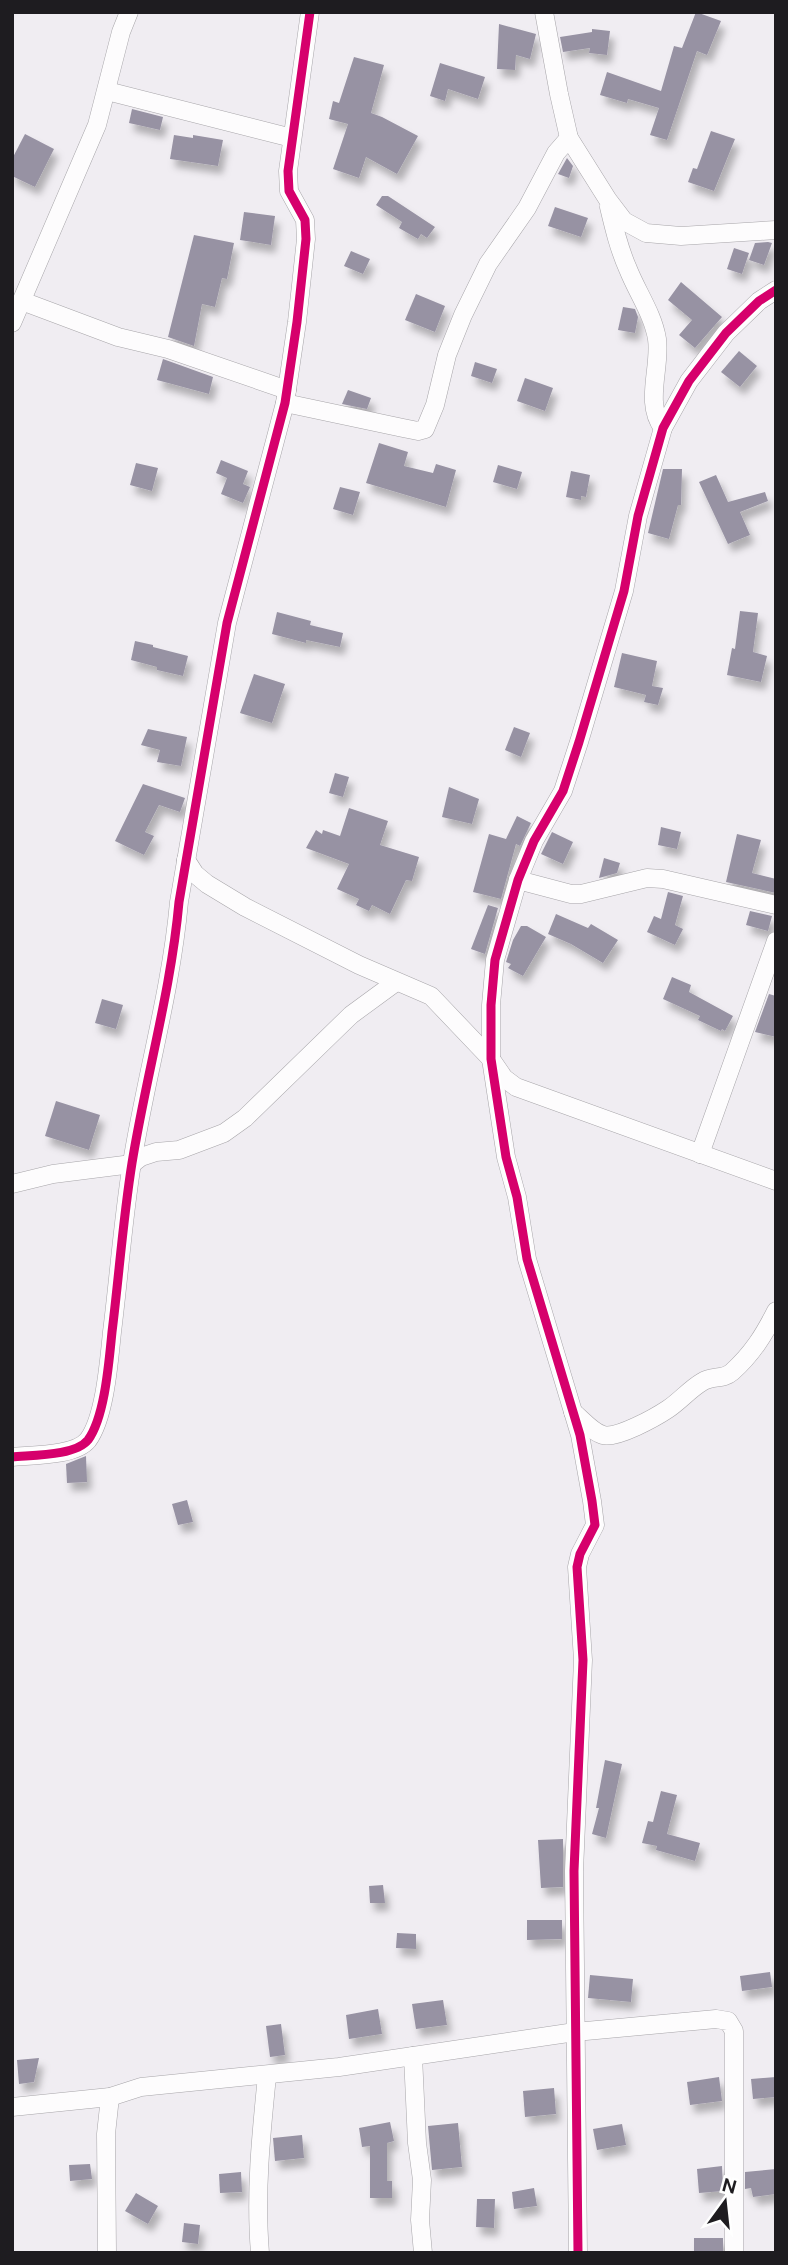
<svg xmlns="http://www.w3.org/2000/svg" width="788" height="2265" viewBox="0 0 788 2265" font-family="'DM Sans',sans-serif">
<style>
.building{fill:#9792a3;filter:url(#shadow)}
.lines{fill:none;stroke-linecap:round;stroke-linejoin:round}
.street-casing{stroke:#a7a5a9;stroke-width:19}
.street{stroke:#fdfcfd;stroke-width:18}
.cycleway-casing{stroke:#fff;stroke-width:13}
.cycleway{stroke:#d6006c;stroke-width:9}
</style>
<defs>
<filter id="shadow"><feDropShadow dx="4.5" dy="8" stdDeviation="3.5" flood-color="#0004"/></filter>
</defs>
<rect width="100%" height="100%" fill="#f0edf2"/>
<g class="building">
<path d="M696,12l25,9 -14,34 -10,-4 -30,89 -17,-5 9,-27 -31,-9 -1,4 -27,-8 7,-23 54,19 13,-45 8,2z"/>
<path d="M499,24l37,10 -6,25 -14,-4 -1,15 -18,-1z"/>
<path d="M592,29l18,2 -3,24 -18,-2 1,-5 -27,4 -3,-15 32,-5z"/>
<path d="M354,57l30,8 -13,48 11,4 36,19 -21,38 -31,-17 -7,21 -26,-9 15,-45 -19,-5 4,-18 6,2z"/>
<path d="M440,63l45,14 -7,22 -30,-10 -3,12 -15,-5z"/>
<path d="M132,109l31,8 -3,13 -31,-7z"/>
<path d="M711,131l24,8 -21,52 -26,-9 5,-14 4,1z"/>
<path d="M25,134l29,15 -19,38 -23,-11v-17z"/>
<path d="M174,135l19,3v-3l30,5 -5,26 -48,-7z"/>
<path d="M567,158l6,8 -4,12 -11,-4z"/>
<path d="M382,196h6l47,31 -8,11 -6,-4 -3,5 -19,-11 3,-6 -26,-17z"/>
<path d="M555,207l33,11 -7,19 -33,-11z"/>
<path d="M244,212l31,4 -4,29 -31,-5z"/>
<path d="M194,235l40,8 -7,36 -5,-1 -7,29 -13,-3 -8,42 -26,-9z"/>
<path d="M768,242l4,1 -8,22 -15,-5 6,-17z"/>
<path d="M734,248l15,5 -7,21 -15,-5z"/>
<path d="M351,251l19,8 -7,15 -19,-8z"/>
<path d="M681,282l41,35 -27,31 -16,-13 13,-15 -24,-20z"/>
<path d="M416,294l29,12 -10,26 -30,-12z"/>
<path d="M623,307l12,2 3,8 -3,16 -17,-3z"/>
<path d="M739,351l18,15 -17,21 -19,-15z"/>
<path d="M163,359l50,18 -4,17 -52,-14z"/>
<path d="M475,362l22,7 -5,14 -21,-7z"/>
<path d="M525,378l28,10 -8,23 -28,-10z"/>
<path d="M348,390l23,8 -4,11 -25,-5z"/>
<path d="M379,443l29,9 -4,14 29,7 3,-9 20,6 -10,37 -80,-24z"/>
<path d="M221,460l27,11 -5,13 7,3 -7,16 -22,-9 6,-16 -11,-5z"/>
<path d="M136,463l22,5 -6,23 -22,-6z"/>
<path d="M498,465l24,7 -5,17 -24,-7z"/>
<path d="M663,469h19l-1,36h-3l-9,34 -21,-6z"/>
<path d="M571,471l19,4 -4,22 -5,-1v4l-15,-3z"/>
<path d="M716,475l12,27 37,-10 3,9 -28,11 10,23 -22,9 -29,-62z"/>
<path d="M340,487l20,5 -7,23 -20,-6z"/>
<path d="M740,611l18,2 -5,39 14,4 -6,26 -34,-7 5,-27 3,1z"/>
<path d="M277,612l34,9 -1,4 33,8 -3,14 -34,-7v3l-34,-9z"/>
<path d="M135,641l18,4v2l35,9 -5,20 -26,-6v-3l-26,-7z"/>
<path d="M622,653l35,8 -5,25 11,2 -5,17 -14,-3 2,-7 -32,-8z"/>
<path d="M254,674l31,10 -13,39 -32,-10z"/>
<path d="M514,727l16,6 -9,24 -16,-7z"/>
<path d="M148,729l39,8 -6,29 -24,-4 3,-12 -19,-5z"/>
<path d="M335,773l14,4 -6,20 -14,-4z"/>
<path d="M143,784l42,14 -5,14 -21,-7 -14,27 9,4 -10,19 -29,-14z"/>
<path d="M449,787l30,12 -7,25 -30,-7z"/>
<path d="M349,808l39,13 -8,24 39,12 -7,24 -6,-1 -16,34 -18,-9 -3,6 -13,-6 3,-6 -22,-10 12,-25 -43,-16 10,-18 6,4 1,-4 17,6z"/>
<path d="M517,816l14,7 -11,23 -4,-2 -15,55 -28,-7 16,-58 17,5z"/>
<path d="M661,827l20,5 -4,17 -19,-4z"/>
<path d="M552,832l21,10 -10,22 -22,-10z"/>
<path d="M737,834l24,6 -9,33 24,6v14l-50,-11z"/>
<path d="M604,858l16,5 -3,10 -18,5z"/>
<path d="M668,892l15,4 -8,29 8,4 -8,16 -28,-13 7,-16 7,3z"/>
<path d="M488,905l10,3 -13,46 -14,-5z"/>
<path d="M750,911l22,5 -4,15 -22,-6z"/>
<path d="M556,914l32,14 3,-4 27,16 -15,23 -32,-19 -23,-10z"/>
<path d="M521,926h6l19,11 -23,39 -15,-8 3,-4 -5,-2 7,-22z"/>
<path d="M672,977l19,8 -2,7 44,24 -8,15 -3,-2 -1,2 -23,-11 2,-4 -37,-17z"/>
<path d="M769,994l7,2v41l-21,-5z"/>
<path d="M102,999l21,6 -7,24 -21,-6z"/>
<path d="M56,1101l44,14 -11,35 -44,-14z"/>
<path d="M86,1456l1,26 -20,1 -1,-19z"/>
<path d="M187,1500l6,22 -15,3 -6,-21z"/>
<path d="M605,1760l17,4 -16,74 -14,-4 7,-26h-3z"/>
<path d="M661,1791l16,4 -10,39 33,9 -5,18 -39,-11 1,-4 -15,-3 6,-22 5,1z"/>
<path d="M563,1839v48l-22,1 -3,-48z"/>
<path d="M383,1885l2,18h-15l-1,-17z"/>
<path d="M527,1920h35v19l-35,1z"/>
<path d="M397,1933l19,1v15l-20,-1z"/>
<path d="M770,1972l2,15 -30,4 -2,-15z"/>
<path d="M590,1975l43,4 -2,23 -43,-4z"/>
<path d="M443,2000l4,25 -31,4 -4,-25z"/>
<path d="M378,2009l4,25 -33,5 -3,-24z"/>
<path d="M281,2024l4,31 -15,2 -4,-31z"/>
<path d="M39,2058l-5,24 -15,2 -2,-24z"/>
<path d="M719,2077l3,24 -32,4 -3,-23z"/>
<path d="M776,2077v20l-23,2 -2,-20z"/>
<path d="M554,2088l2,26 -31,3 -2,-26z"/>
<path d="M390,2122l4,19 -7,2v38h5v17h-22v-52l-8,1 -3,-19z"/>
<path d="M458,2123l4,44 -30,3 -4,-44z"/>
<path d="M622,2124l4,21 -29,5 -4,-21z"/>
<path d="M302,2135l2,23 -29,3 -2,-23z"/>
<path d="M90,2164l2,15 -22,2 -1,-16z"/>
<path d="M722,2166l1,25 -24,2 -2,-24z"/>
<path d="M776,2169v25l-23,3 -2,-9 -6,1v-17z"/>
<path d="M241,2172l1,20 -22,1 -1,-19z"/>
<path d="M534,2188l3,18 -23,3 -2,-17z"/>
<path d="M136,2193l22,13 -10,18 -23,-13z"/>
<path d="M477,2199h18l-1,29 -18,-1z"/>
<path d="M184,2223l16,2 -2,19 -16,-2z"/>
<rect x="694" y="2238" width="29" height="15"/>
</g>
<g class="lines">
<defs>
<g id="street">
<path d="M544,12l15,82 10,44 39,62 16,21 22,12 35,3 95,-6"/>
<path d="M107,91l185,47"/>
<path d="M609,207c5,21 10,42 19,62 9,23 25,45 29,70 4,29 -13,64 6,89"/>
<path d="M22,301l96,36 50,12 119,41"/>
<path d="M12,323l85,-198 24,-93 8,-20"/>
<path d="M285,403l118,25 15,3 7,-2 10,-24 12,-50 16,-40 25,-51 39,-56 29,-55 13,-15"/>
<path d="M186,860l9,14 12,10 38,23 114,58 72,31 60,63 13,19 12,9 260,94"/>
<path d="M518,880l53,14h10l66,-16 16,1 113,26"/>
<path d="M700,1154l76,-213"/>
<path d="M12,1184l41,-10 79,-10 9,-7 15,-5 23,-2 45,-17 21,-15 106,-103 45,-33"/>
<path d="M573,1412c9,7 19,20 30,23 14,4 53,-18 65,-26 12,-8 22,-20 34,-27 10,-7 21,-2 30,-10 20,-18 32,-37 44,-61"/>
<path d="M12,1457c21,-2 63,-1 76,-17 17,-23 21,-79 24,-108 7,-56 11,-113 20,-169 14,-87 39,-172 47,-261l48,-279 58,-220 12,-81 9,-83 -1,-19 -16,-29 -1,-20 22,-159"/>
<path d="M413,2056l4,87 5,37 -2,40 3,33"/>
<path d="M12,2107l98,-10 31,-10 198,-20 236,-35 141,-13 12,2 6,10v222"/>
<path d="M107,2253l-1,-119 4,-37"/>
<path d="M260,2253c-5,-59 1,-118 7,-177"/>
<path d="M578,2253l-4,-382 9,-211 -6,-93 3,-13 15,-29 -3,-24 -12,-66 -53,-176 -10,-62 -11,-40 -15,-98v-54l4,-45 23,-80 16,-39 29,-50 16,-49 45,-151 14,-75 25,-88 26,-47 37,-48 33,-32 17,-11"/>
</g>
</defs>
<use href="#street" class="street-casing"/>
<use href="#street" class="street"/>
<defs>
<g id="cycleway">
<path d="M12,1457c21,-2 63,-1 76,-17 17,-23 21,-79 24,-108 7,-56 11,-113 20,-169 14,-87 39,-172 47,-261l48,-279 58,-220 12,-81 9,-83 -1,-19 -16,-29 -1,-20 22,-159"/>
<path d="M578,2253l-4,-382 9,-211 -6,-93 3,-13 15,-29 -3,-24 -12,-66 -53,-176 -10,-62 -11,-40 -15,-98v-54l4,-45 23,-80 16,-39 29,-50 16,-49 45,-151 14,-75 25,-88 26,-47 37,-48 33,-32 17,-11"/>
</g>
</defs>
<use href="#cycleway" class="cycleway-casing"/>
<use href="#cycleway" class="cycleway"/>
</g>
<rect width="788" height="2265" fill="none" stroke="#1e1c20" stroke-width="28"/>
<g transform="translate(725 2202) rotate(15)" stroke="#ffffff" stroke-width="5" paint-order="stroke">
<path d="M0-5L12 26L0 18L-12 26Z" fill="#1e1c20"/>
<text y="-10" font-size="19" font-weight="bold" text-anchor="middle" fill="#1e1c20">N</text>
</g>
</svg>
